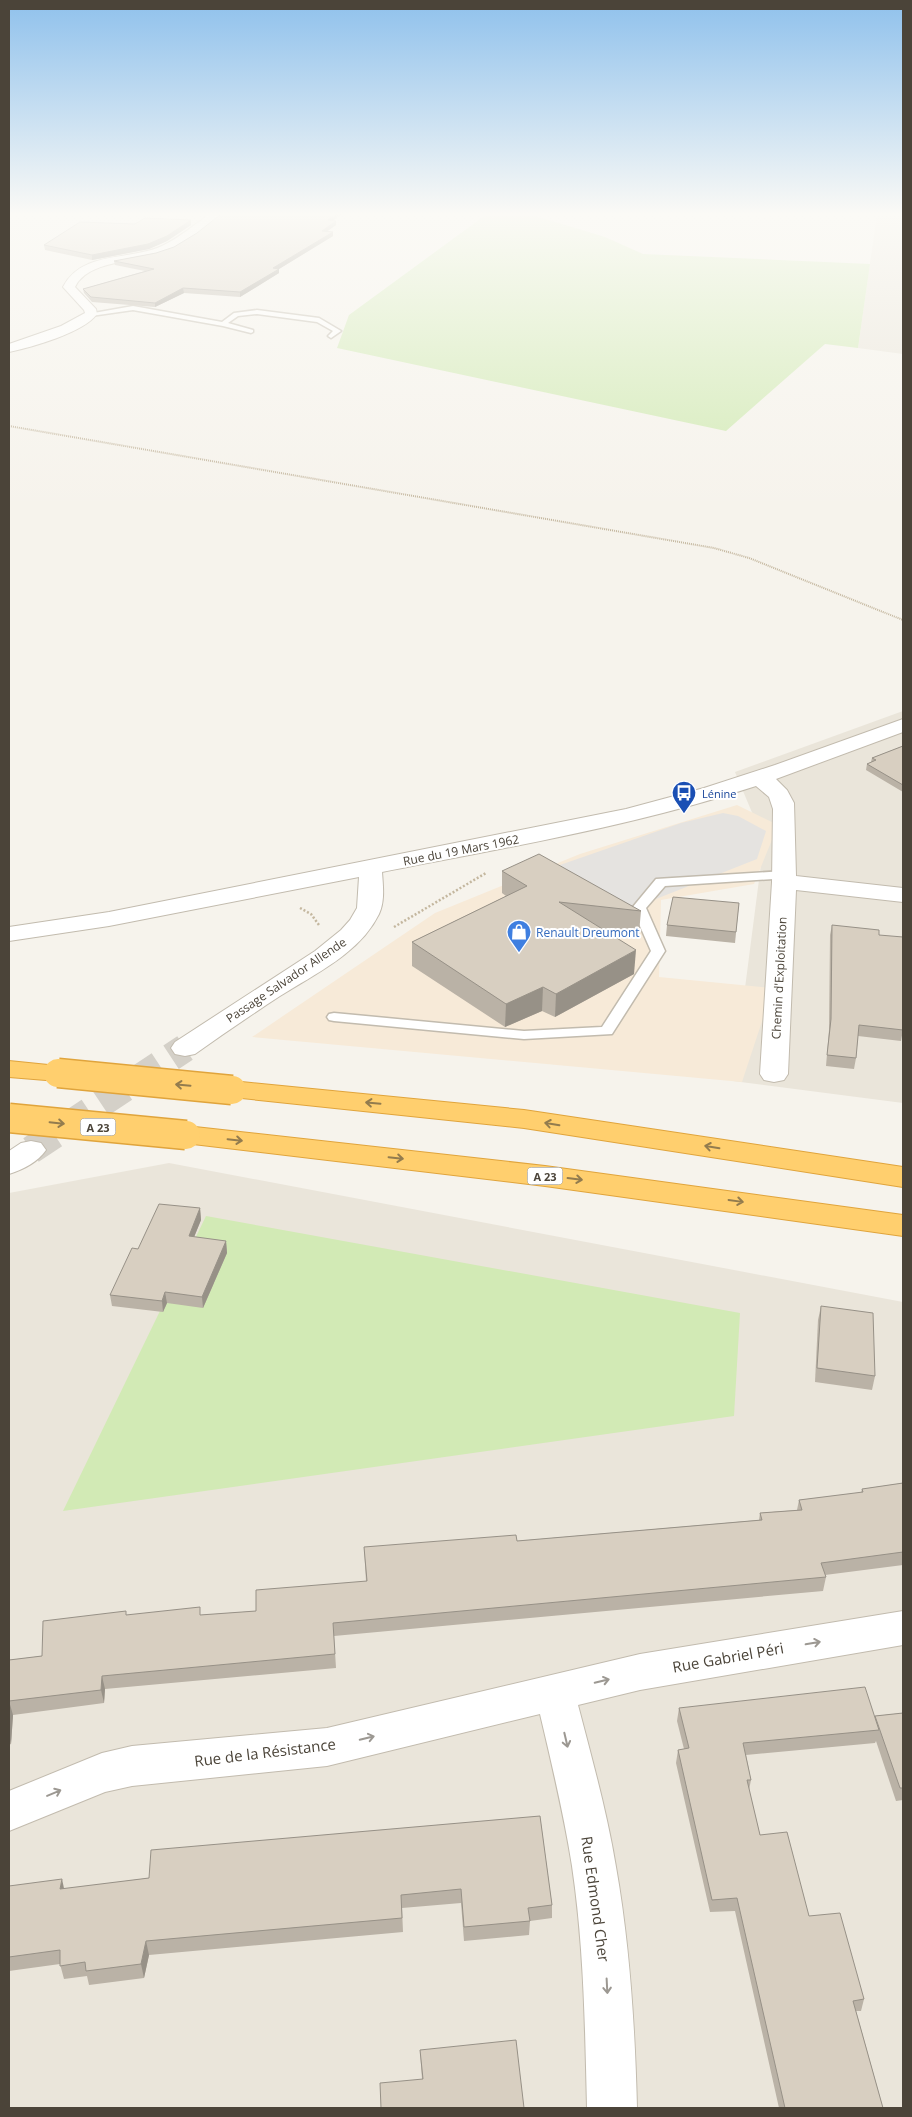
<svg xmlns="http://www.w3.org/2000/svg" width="912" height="2117" viewBox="0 0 912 2117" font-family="'Open Sans',sans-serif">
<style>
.residential{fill:#eae5da}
.commercial{fill:#f7ead8}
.green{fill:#d2eab5}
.parking{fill:#e5e3e0}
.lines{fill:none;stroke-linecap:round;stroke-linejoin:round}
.minor-tunnel{stroke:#d4d0c8;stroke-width:28;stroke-dasharray:28 14;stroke-linecap:butt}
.service-casing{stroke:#c2bbae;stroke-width:3}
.minor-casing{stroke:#c2bbae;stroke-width:2}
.tertiary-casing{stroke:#c2bbae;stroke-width:2}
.motorway-casing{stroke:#e0a43c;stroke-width:2}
.path-far1{stroke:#c4b79f;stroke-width:2;stroke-dasharray:1 1;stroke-linecap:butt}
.path{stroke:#c4b79f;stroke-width:2.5;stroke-dasharray:2 2;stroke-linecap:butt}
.service{fill:#fff;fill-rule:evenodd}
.minor{fill:#fff;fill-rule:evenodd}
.tertiary{fill:#fff;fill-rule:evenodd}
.motorway{fill:#ffcf6e;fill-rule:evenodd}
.motorway-bridge-casing{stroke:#e0a43c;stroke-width:31;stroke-linecap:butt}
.motorway-bridge{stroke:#ffcf6e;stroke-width:28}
.wall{fill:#bab2a6}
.shaded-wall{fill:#979187}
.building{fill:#d8cfc1;stroke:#979187}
.oneway{stroke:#937c4e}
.oneway2{stroke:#9c9892}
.labels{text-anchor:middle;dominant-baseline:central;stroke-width:4;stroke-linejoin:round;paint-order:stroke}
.far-transit-label{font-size:11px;fill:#164399;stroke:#fff;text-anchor:start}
.shield{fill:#fff;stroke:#817c74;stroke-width:1}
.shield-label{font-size:11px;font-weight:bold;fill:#4b4439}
.street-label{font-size:12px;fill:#4b4439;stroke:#fff}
.shop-label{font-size:12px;fill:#366cbe;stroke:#fff;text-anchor:start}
.near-street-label{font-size:15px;fill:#4b4439;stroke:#fff}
</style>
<rect width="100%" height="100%" fill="#f6f3ec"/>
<g class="residential">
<path d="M877,214h26v140l-45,-6z"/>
<path d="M903,711v392l-170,-22 31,-240 -29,-69z"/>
<path d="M169,1163l734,139v806h-894v-915z"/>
</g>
<path class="commercial" d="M737,805l41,20 -24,59 -93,16 -2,77 114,11 -31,94 -490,-45 183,-124 145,-59z"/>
<g class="green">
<path d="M487,214h42l76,23 38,17 227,10 -12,84 -33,-4 -99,87 -389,-83 12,-33z"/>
<path d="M206,1216l534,97 -6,103 -671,95z"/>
</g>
<path class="parking" d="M723,813l15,3 28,15 -9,28 -144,57 -53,-51 121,-42z"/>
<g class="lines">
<path class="minor-tunnel" d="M31,1150l154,-102"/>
<defs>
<g id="service">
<path d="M133,306l89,16 12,-9 23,-3 62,8 22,13 -10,7 -3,-2 5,-5 -16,-9 -60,-8 -19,2 -10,7 25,7v2l-2,1 -28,-7 -90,-16 -42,6 -3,-2z"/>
<path d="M784,871l6,4 -1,3 -124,8 -19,22 19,43 -53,83 -88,5 -190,-18 -5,-1 -2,-3 2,-3 5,-1 190,18 78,-4 49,-76 -19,-43 24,-29z"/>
</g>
<g id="minor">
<path d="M903,719v13l-127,47 11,11 7,13 2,73 107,12v14l-107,-12 -8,184 -4,6 -10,2 -10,-2 -4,-6 12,-192 1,-73 -4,-12 -13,-11c-122,40 -248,61 -374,86 1,14 3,29 -3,42 -19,39 -64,60 -99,82 -29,19 -57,38 -85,58l-10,2 -10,-2 -4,-6 4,-6 140,-91 26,-21 9,-10 7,-12 2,-31 -250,49 -100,15v-14l100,-15 517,-103 78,-21 71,-23z"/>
<path d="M31,1141l10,2 5,7c-8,12 -24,20 -37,24v-23l12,-8z"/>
<path d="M903,1611v34l-263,45 -62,15c14,54 29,107 38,162 14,79 19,161 21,241h-50c-2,-81 -3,-162 -15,-242 -8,-51 -20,-101 -32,-152l-213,52 -195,20 -27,6 -96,39v-40l93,-38 30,-7 195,-18 313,-74z"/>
</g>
<path id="tertiary" d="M210,214h11c-11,13 -38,32 -54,38 -26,10 -79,7 -92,35l21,22 1,5c-14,19 -65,33 -88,38v-8l52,-18 24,-13 -1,-3 -21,-23c19,-37 67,-26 99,-41 17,-8 32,-21 48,-32z"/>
<g id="motorway">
<path d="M9,1061l59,6 4,6 -4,6 -10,2 -49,-4z"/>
<path d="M232,1081l292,29 379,57v20l-379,-59 -302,-32 -4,-6 4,-6z"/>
<path d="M186,1126l359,40 358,49v21l-358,-50 -369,-44 -5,-7 5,-7z"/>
</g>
</defs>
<use href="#service" class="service-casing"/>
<use href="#minor" class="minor-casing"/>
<use href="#tertiary" class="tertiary-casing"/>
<use href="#motorway" class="motorway-casing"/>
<path class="path-far1" d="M9,426l705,122 35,10 154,62"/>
<g class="path">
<path d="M300,908l11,6 8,11"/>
<path d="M394,927l92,-54"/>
</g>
<use href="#service" class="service"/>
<use href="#minor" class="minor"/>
<use href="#tertiary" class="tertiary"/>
<use href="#motorway" class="motorway"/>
<defs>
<g id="motorway-bridge">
<path d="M58,1073l174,17"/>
<path d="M9,1118l177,17"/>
</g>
</defs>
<use href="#motorway-bridge" class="motorway-bridge-casing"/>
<use href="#motorway-bridge" class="motorway-bridge"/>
</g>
<g class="wall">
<path d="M342,214l-9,6 3,5 -9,6 6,1v4l-54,33v4l-39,24 -56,-4 -29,14 -63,-5 -8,-9 -1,-4 62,-18 -30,-6 -1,-4 42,-8z"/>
<path d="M135,224l56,1 -24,16 -18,8 -57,11 -47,-10 -1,-5z"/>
<path d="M903,746v46l-37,-22 1,-6 4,-2 1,-4z"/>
<path d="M502,871l139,40 -2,22 -36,-3 31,44 -79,43 -13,-6 -37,16 -93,-61v-24l94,-46 -4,-3z"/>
<path d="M739,903l-4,40 -69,-7 1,-11z"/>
<path d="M832,925l47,10 24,95 -2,11 -43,-5 -2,22 -2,11 -28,-3 3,-36 1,-95z"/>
<path d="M200,1208l1,12 -7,17 32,4 1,12 -24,55 -36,-5 -4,9 -51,-6 -2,-11 28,-46z"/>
<path d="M821,1306l54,70 -3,14 -57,-8 3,-62z"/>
<path d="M903,1483v82l-78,10 1,2 -3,14 -489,45 2,32 -231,21 -1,14 -91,12 -2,29 -2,1v-85l33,-4 84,-45v4h75l55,-4 110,-30 -2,-34 153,-6 242,-21 1,-7 37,-3 2,-10 62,-7 1,-4z"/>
<path d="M679,1708l196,10v-2l28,-3v87l-7,1 -20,-60 -1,2 -129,12 5,25 -2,10 11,45 49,81 55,83 -3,12h-5l27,97h-104l-44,-197 -25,1 -34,-149 2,-13 6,-1 -7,-28z"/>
<path d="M540,1816l12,89v13l-22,3 -1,14 -65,6 -3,-38 -59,5 1,24 -254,23 -5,23 -55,7 -2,-9 -23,3 -4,-15 -51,7v-85l55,3 85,-11z"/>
<path d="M420,2050l104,58 -102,-29z"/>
</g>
<g class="shaded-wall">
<path d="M337,214h5l-14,10v-4z"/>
<path d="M191,220v5l-24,16 -18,8 -57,11v-5z"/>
<path d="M336,221v4l-14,10v-4z"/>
<path d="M333,232v4l-54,33v4l-39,24v-5l33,-24z"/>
<path d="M183,288l1,5 -29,14v-4z"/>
<path d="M636,950l-2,24 -79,43 1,-23z"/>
<path d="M543,987l-1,24 -37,16 1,-23z"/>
<path d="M200,1208l1,12 -11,27 -1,-11z"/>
<path d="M226,1241l1,12 -24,55 -1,-11z"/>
<path d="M165,1292l2,11 -4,9 -1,-11z"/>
<path d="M102,1676l3,13 -1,14 -3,-13z"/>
<path d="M9,1701l4,14 -2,29 -2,-9z"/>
<path d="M62,1879l3,14 -5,-4z"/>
<path d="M146,1941l3,14 -5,23 -3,-14z"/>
</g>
<g class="building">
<path d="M221,214h116l-9,6 8,1 -14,10 11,1 -60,36 6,1 -39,23 -57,-4 -28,15 -64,-6 -8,-8 71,-20 -40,-8 42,-8 18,-6 23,-14z"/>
<path d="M145,218l46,2 -24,16 -19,8 -56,11 -48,-10 36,-23 55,2z"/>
<path d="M903,746v39l-36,-21 9,-4 -4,-2z"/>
<path d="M539,854l102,57 -82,-9 77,48 -80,44 -13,-7 -37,17 -94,-62 115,-56 -25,-15z"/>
<path d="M673,897l66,6 -3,29 -69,-7z"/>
<path d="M832,925l47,5v5l24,2v93l-44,-5 -3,33 -29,-3 4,-36z"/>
<path d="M159,1204l41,4 -11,28 37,5 -24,56 -37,-5 -3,9 -52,-6 22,-47 6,1z"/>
<path d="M821,1306l52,7 2,63 -58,-8z"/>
<path d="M903,1483v69l-82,11 5,14 -493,46 2,31 -233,22 -1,14 -92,11v10v-51l33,-4 1,-35 83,-10v4l74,-8v8l56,-4v-21l111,-9 -3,-34 152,-12 1,6 245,-21 -2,-7 42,-3 -3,-10 64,-8 -1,-3z"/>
<path d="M865,1687l14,43 -136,13 8,37h-4l13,55 27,-3 22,84 31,-3 24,86 -11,2 30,107h-98l-48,-210 -25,2 -34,-150 11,-2 -10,-40z"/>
<path d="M903,1713v75h-3l-25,-72z"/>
<path d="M540,1816l12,89 -24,3 2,13 -66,6 -3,-38 -60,6 1,23 -256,23 -5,23 -55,7 -1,-9 -25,4v-16l-51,7v-71l53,-7 -2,10 89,-11 2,-28z"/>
<path d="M516,2040l8,68h-143l-1,-25 43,-4 -3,-29z"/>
</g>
<defs><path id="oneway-shaft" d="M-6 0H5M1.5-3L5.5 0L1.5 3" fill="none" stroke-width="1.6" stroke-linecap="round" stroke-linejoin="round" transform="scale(1.25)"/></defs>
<g class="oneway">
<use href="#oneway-shaft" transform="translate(183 1085) rotate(-175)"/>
<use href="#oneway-shaft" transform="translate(373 1103) rotate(-175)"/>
<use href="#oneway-shaft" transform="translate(57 1123) rotate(6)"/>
<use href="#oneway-shaft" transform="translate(552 1124) rotate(-171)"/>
<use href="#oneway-shaft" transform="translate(235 1140) rotate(6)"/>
<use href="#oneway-shaft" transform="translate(712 1147) rotate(-171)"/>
<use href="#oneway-shaft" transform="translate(396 1158) rotate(6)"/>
<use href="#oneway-shaft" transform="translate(575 1179) rotate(7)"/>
<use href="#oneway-shaft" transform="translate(736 1201) rotate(8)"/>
</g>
<g class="oneway2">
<use href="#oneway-shaft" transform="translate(813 1643) rotate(-10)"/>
<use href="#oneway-shaft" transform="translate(602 1681) rotate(-13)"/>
<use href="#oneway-shaft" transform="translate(367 1738) rotate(-14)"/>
<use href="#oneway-shaft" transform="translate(566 1740) rotate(77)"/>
<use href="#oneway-shaft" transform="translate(54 1793) rotate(-23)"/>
<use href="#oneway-shaft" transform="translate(607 1986) rotate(87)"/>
</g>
<linearGradient id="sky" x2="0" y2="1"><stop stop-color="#8fc1ec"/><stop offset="0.42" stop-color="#fbfaf6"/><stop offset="1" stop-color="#fbfaf6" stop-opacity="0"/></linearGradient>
<rect width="912" height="510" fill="url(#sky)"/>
<defs>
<symbol id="bus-pin" viewBox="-11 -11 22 30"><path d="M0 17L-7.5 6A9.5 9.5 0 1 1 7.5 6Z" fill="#1a4fb4" stroke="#fff"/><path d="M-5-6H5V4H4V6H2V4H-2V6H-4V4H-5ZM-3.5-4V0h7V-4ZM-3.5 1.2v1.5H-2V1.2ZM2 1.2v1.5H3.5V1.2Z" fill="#fff"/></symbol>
<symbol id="shop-pin" viewBox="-11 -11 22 30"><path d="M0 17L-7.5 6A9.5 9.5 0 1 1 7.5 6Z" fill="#3f7fe0" stroke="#fff"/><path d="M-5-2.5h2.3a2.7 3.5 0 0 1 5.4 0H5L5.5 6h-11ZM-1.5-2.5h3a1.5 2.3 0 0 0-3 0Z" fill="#fff"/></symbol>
</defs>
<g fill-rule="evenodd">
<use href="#bus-pin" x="670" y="779" width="28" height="38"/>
<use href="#shop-pin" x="505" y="918" width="28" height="38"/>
</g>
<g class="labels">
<g class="far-transit-label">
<text x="702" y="793">Lénine</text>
</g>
<g class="shield">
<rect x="80.5" y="1118.5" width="35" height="17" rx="4"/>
<rect x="527.5" y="1167.5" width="35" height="17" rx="4"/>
</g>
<g class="shield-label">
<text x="98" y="1127">A 23</text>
<text x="545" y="1176">A 23</text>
</g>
<g class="street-label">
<text transform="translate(461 850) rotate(-11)">Rue du 19 Mars 1962</text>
<text transform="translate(779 978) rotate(-87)">Chemin d'Exploitation</text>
<text transform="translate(286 980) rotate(-34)">Passage Salvador Allende</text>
</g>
<g class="shop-label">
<text x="536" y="932">Renault Dreumont</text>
</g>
<g class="near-street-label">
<text transform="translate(728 1657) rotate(-10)">Rue Gabriel Péri</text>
<text transform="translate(265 1752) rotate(-7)">Rue de la Résistance</text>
<text transform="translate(596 1899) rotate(82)">Rue Edmond Cher</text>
</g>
</g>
<rect width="912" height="2117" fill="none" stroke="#4b4439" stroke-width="20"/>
</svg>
